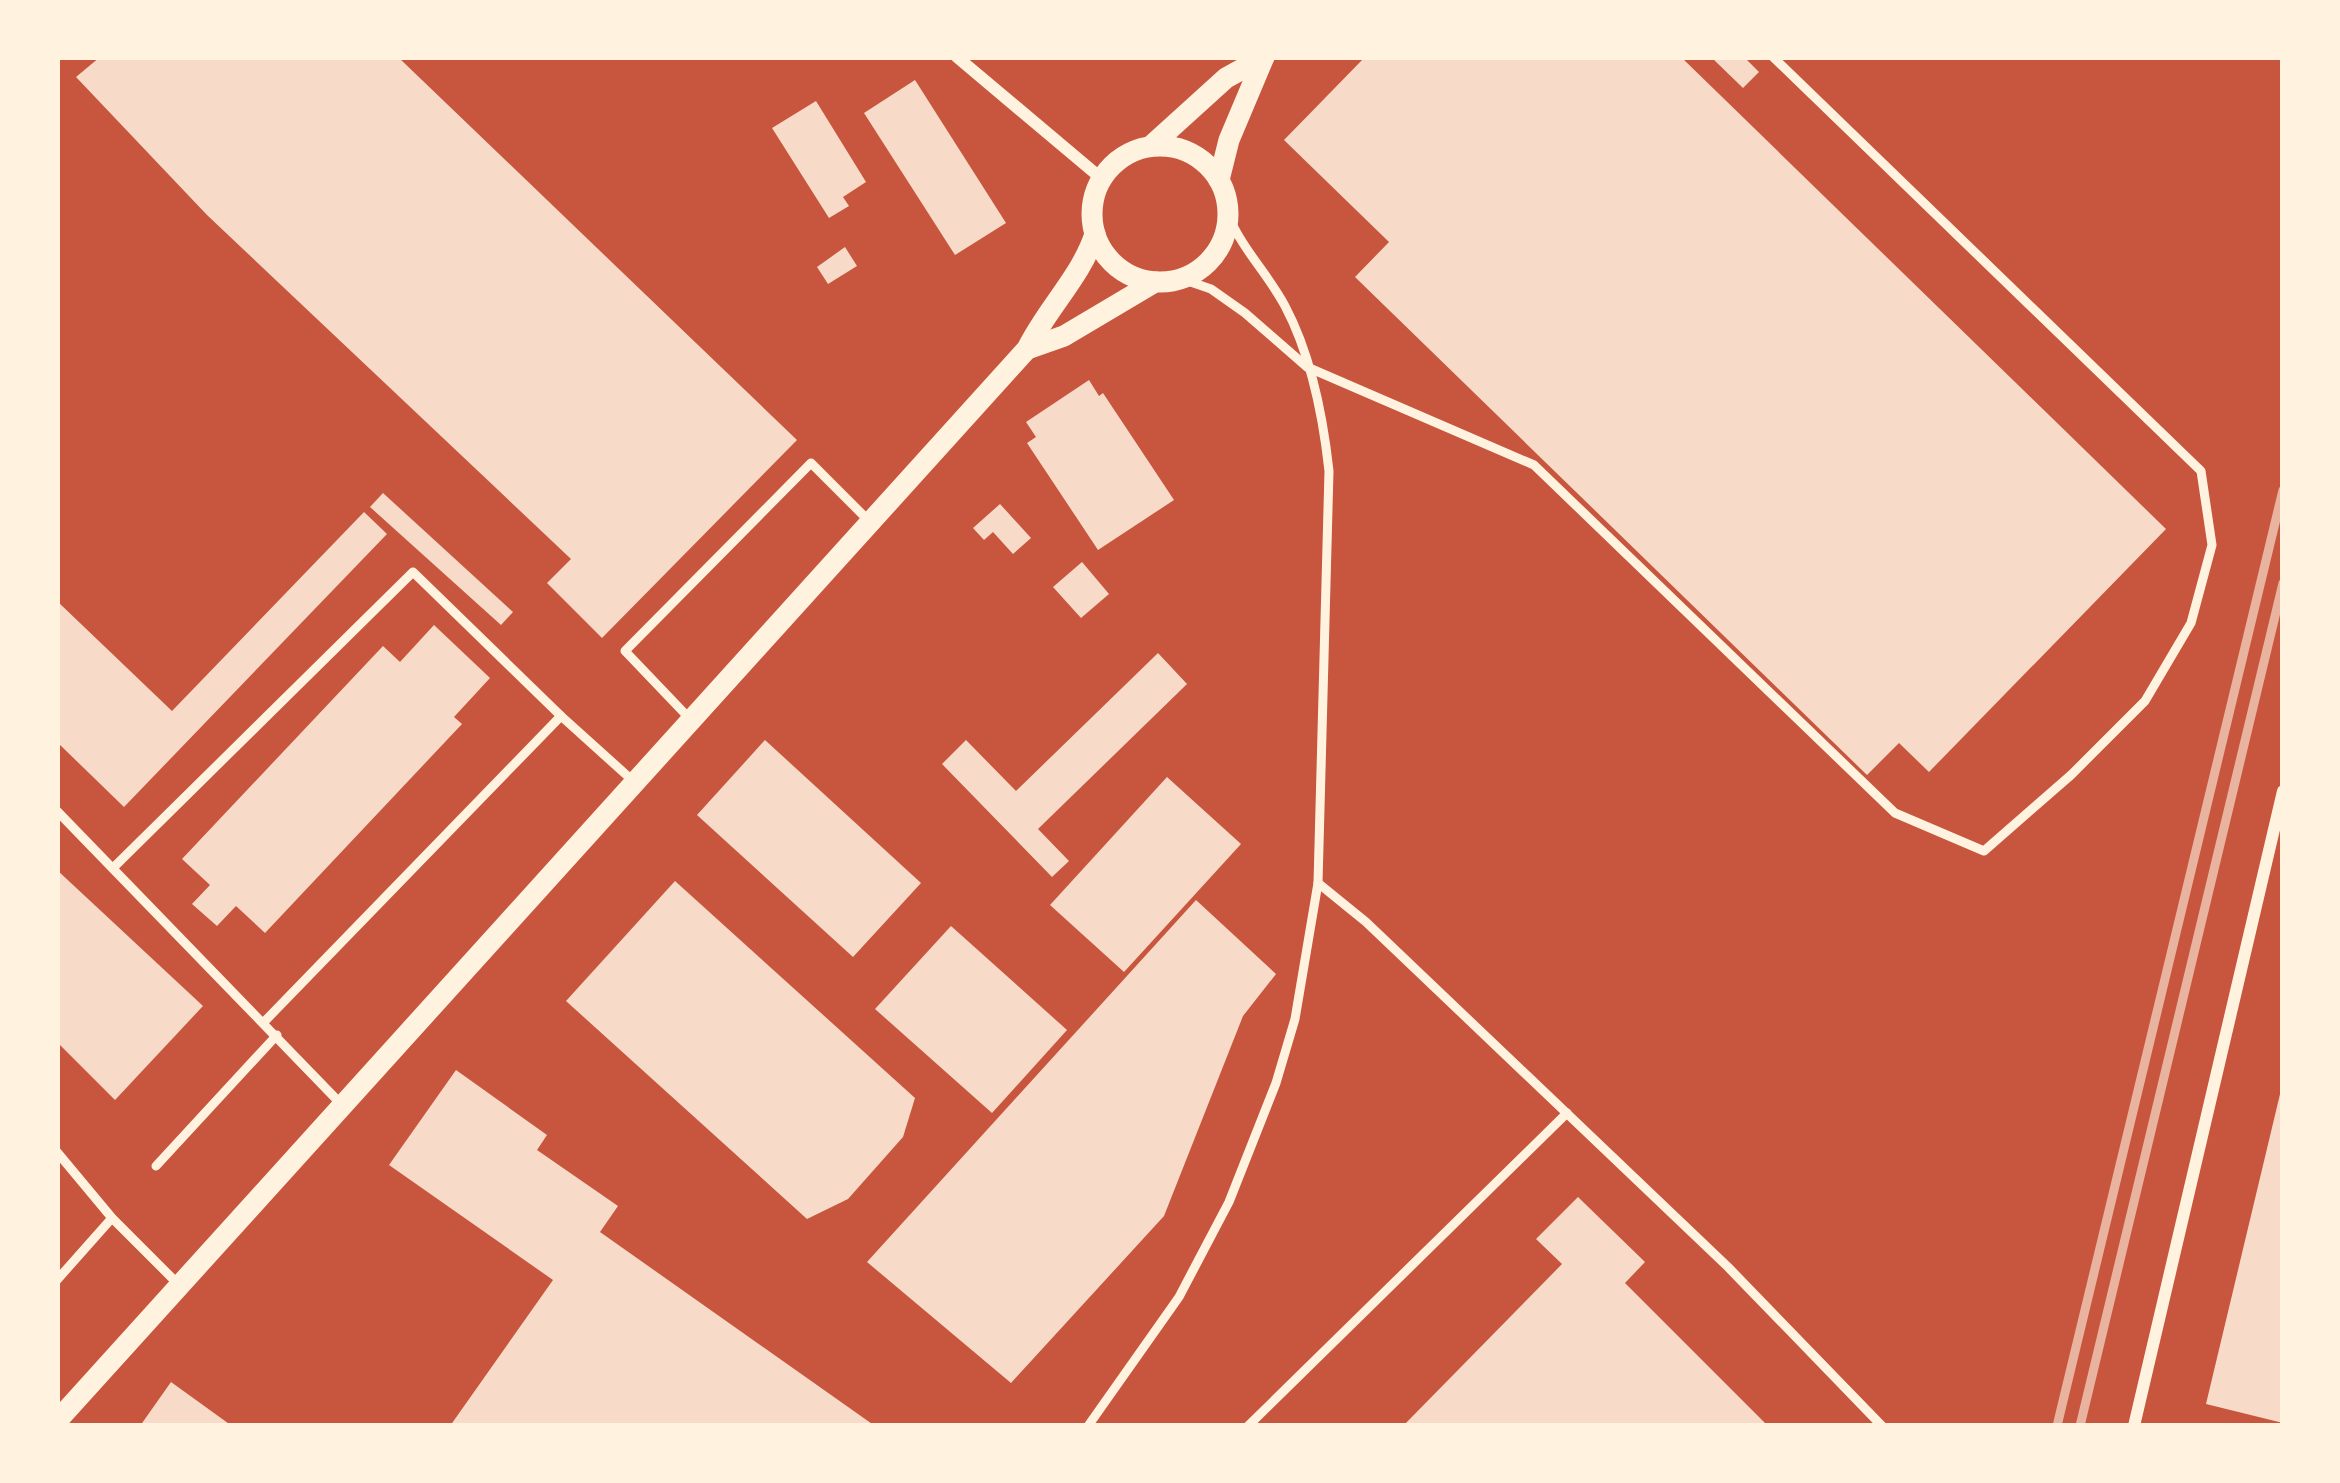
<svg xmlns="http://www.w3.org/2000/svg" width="2340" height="1483" viewBox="0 0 2340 1483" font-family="Arial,sans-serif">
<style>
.building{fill:#f7dbc8}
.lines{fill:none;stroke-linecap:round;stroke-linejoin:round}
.service{stroke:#fff3e0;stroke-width:9}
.minor{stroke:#fff3e0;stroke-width:12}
.tertiary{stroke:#fff3e0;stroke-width:21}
.rail{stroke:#e9b49f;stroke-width:9}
</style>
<rect width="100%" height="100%" fill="#c8553d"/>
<g class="building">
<path d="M100,57h298l399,383 -195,198 -55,-55 24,-24 -364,-344 -131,-138z"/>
<path d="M1365,57h316l485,472 -237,243 -30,-29 -32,32 -512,-498 34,-35 -105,-102z"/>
<path d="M1711,57h33l15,15 -16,16z"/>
<path d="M915,80l91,143 -51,32 -91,-142z"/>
<path d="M816,101l50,81 -23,15 6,9 -20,12 -57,-90z"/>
<path d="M845,247l12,19 -29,18 -11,-17z"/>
<path d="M1089,380l10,16 4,-3 71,107 -76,50 -71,-107 9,-6 -10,-15z"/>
<path d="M383,493l130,119 -12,13 -131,-118z"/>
<path d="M1000,504l31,34 -18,16 -20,-22 -9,8 -11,-12z"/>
<path d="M364,512l23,22 -263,273 -67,-65v-141l115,110z"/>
<path d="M1082,562l27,32 -28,24 -28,-31z"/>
<path d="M434,625l56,53 -36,39 8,7 -197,209 -29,-27 -19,20 -25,-22 18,-19 -28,-26 201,-213 17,16z"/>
<path d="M1158,653l29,31 -149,145 31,32 -17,16 -110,-113 24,-24 50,51z"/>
<path d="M765,740l156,143 -68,74 -156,-142z"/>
<path d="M1167,777l74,67 -117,128 -74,-67z"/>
<path d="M57,870l146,136 -88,94 -58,-58z"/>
<path d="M675,881l240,217 -12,39 -55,62 -41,20 -241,-218z"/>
<path d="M1196,900l80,74 -33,42 -79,200 -153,167 -144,-121z"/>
<path d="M951,926l116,104 -75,83 -117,-104z"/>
<path d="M456,1070l91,65 -10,15 81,56 -18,26 275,194h-425l103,-146 -164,-115z"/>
<path d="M2281,1090h2v333l-77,-19z"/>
<path d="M1578,1197l67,65 -20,21 143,143h-365l159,-162 -26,-25z"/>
<path d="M171,1382l61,44h-92z"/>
</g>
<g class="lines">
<g class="service">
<path d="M1182,279l29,10 34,24 62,54 227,98 361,348 89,38 87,-76 74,-74 46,-78 21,-78 -11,-74 -428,-414"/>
<path d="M690,719l-65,-68 186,-188 59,59"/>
<path d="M57,811l284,293"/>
<path d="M113,868l300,-296 148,144"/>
<path d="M1318,883l48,39 362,345 154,159"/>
<path d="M264,1022l297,-306 71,64"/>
<path d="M57,1152l55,66 66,66"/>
<path d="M156,1166l121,-131"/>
<path d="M57,1280l55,-62"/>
<path d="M1088,1426l91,-129 50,-95 47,-119 19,-64 23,-136 11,-412c-6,-55 -18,-116 -44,-165 -17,-32 -42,-56 -56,-89"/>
<path d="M1248,1426l319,-313"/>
</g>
<g class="minor">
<path d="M957,57l145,122"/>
<path d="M2134,1426l149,-635"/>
</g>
<g class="tertiary">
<path d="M1151,146l75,-68 38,-21"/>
<circle cx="1160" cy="214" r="68"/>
<path d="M1219,180l10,-40 35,-83"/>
<path d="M1027,349l37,-13 91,-54"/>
<path d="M57,1421l970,-1072c20,-41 54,-72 68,-115"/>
</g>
<g class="rail">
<path d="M2057,1426l226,-936"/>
<path d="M2080,1426l203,-843"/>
</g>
</g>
<rect width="2340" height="1483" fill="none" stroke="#fff3e0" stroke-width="120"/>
</svg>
